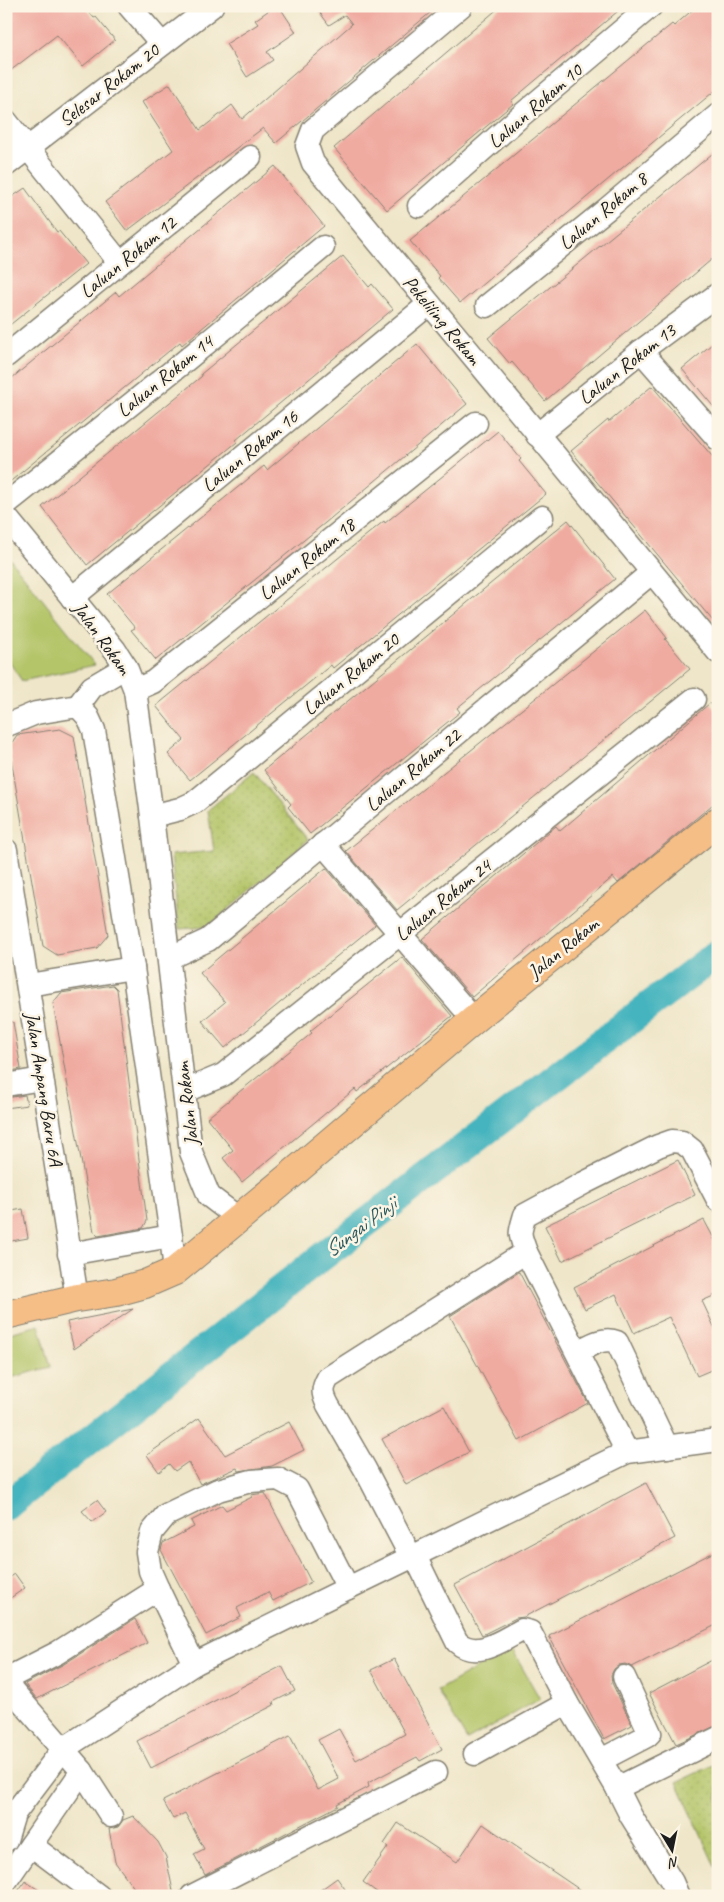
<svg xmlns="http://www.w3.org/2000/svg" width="724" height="1902" viewBox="0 0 724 1902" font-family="Caveat,sans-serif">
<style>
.green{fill:#b4c569;stroke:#687042}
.park{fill:url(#park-dots);stroke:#687042}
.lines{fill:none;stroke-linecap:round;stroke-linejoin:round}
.river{stroke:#45b4be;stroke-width:29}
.building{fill:#f0aba1}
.minor-casing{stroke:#868172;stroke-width:25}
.major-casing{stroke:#868172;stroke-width:30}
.minor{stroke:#fff;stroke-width:22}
.major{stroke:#f6be87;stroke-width:28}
.labels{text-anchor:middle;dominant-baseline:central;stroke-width:5;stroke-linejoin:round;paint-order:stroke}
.street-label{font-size:20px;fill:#1c1c1c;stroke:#fcf5e5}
.water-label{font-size:21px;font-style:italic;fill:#2c595d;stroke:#fcf5e5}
</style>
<defs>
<pattern id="park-dots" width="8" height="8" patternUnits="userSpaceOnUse" patternTransform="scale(1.25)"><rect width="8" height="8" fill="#b4c569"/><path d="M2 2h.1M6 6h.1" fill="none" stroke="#9aa95a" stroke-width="1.8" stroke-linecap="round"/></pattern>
</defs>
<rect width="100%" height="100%" fill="#fcf5e5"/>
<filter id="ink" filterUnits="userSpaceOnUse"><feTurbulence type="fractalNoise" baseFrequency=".02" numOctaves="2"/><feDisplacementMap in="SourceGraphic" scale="10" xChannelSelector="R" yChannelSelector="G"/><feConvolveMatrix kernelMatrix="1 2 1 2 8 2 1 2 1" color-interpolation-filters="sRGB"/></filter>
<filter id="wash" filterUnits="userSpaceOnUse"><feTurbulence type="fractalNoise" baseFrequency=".0096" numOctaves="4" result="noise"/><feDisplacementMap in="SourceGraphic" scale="20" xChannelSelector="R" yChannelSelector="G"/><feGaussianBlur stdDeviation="1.12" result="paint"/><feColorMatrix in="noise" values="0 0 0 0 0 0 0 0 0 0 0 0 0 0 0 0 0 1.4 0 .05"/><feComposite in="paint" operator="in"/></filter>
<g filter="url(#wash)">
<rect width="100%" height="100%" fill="#efe6c9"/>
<g class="green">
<path d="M6,554l89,111 -73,16 -16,-24z"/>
<path d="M39,1325l12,42 -45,12v-45z"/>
<path d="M511,1648l29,51 -73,41 -29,-50z"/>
</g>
<g class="park">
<path d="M254,772l54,68 -100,87 -29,2 -8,-74 43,-4 -6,-41z"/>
<path d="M718,1763v110l-41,-91z"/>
</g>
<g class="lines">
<path class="river" d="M6,1506l313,-247 399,-306"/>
</g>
<g id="blocks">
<g class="building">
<path d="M6,6h78l10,12 2,-1 19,23 -32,26 -26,-31 -51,39z"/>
<path d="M275,6h4l17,26 -29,20 6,8 -26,17 -21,-33 32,-20 -3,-4z"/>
<path d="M315,6h123l-162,137 -13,-15 -136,103 -22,-29 68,-52 -31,-48 28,-18 30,46 32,-25 10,14 110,-95 -7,-9 -16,10z"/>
<path d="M501,6h123l-113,95 2,3 -126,106 -53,-62z"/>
<path d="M697,6h21v82l-258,215 -22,-25 2,-2 -30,-35 262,-217 2,2z"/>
<path d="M718,149v105l-173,147 -33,-39 -2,2 -22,-26z"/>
<path d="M275,166l49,60 -142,119 -2,-3 -174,143v-102l110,-91 3,4z"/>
<path d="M25,188l32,44 2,-1 27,33 -80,64v-127z"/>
<path d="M343,256l26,31 3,-3 21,25 -157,131 1,2 -150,123 -45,-58 160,-131 -1,-2z"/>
<path d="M718,339v73l-36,-43z"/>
<path d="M417,344l50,60 -142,119 -169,137 -25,-30 4,-2 -28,-34 157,-128 3,4z"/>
<path d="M652,386l66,77v164l-147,-176 37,-31 1,2z"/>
<path d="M498,431l23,28 -2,2 27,33 -213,174 -2,-3 -141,115 -22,-26 16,-14 -28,-34 113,-92 115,-93 1,2z"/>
<path d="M568,520l47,59 -158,129 3,4 -150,122 -22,-27 3,-3 -27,-34z"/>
<path d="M645,610l22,28 -2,1 25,30 -293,241 -51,-59z"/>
<path d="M710,703l8,9v88l-100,83 -5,-6 -141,120 -50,-58 134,-113 4,5z"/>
<path d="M60,729l14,7 34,199 -11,13 -40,7 -14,-9 -34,-199 8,-12z"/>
<path d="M326,868l49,57 -150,123 -23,-27 23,-19 -25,-29z"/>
<path d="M402,957l50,59 -95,76 -2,-3 -113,93 -19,-24 10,-8 -26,-32 105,-85 -2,-2z"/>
<path d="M113,985l4,4 30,232 -4,7 -45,8 -4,-4 -41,-229 8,-10z"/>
<path d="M6,1022h7l8,47 -15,3z"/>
<path d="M25,1095l2,10 -21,3v-10z"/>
<path d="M678,1160l17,35 -133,66 -17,-35z"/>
<path d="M23,1209l5,29 -22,4v-30z"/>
<path d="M704,1220l14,26v48l-16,7 16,34v32l-21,9 -28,-59 -35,16 -18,-39 -31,15 -11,-22z"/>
<path d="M519,1272l69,131 -69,38 -69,-125z"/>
<path d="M133,1309l-59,40 -7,-27z"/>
<path d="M444,1406l25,46 -63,33 -24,-46z"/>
<path d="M199,1418l26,37 64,-33 15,28 -32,16 -33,5 -2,-3 -37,16 -12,-22 -13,9 -6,-7 -10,8 -12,-17z"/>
<path d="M646,1483l29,55 -151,79 -8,1 -34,17 -27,-50z"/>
<path d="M265,1493l46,89 -38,19 -5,-9 -31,16 4,9 -35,18 -45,-85 2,-7 31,-16 -3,-6 31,-16 4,5 26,-13 -1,-2z"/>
<path d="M97,1500l9,12 -14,10 -10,-11z"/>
<path d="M718,1550v74l-86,43 -7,-3 -6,1 -5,4 -3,6 1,8 20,42 -28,14 -55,-103z"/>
<path d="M15,1574l10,14 -19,13v-21z"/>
<path d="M135,1619l12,24 -110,56 -10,-12 -2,-3 39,-20z"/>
<path d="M718,1657v68l-42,19 -27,-51z"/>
<path d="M394,1659l48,90 -22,12 -3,-4 -49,26 1,4 -32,17 1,2 -133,69 -11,-21 10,-5 -19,-36 -12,6 -10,-18 127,-65 28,54 21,-11 -21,-39 21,-11 17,31 49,-26 -34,-64z"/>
<path d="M282,1666l13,25 -22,11 1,3 -123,63 -14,-27z"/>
<path d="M133,1816l25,26 8,15 8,39h-34l-25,-34 -6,-33 9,-2 5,-7z"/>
<path d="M398,1823l59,39 26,-38 106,72h-207l-19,-14 25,-35 -4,-3z"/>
<path d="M337,1878l13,18h-38z"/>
<path d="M25,1881l23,15h-33z"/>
</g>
</g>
</g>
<g filter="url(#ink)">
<use href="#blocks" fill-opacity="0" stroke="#868172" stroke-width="1"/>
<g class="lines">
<defs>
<g id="minor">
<path d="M129,6l33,38"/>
<path d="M461,6l-148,124 -6,16 6,17 405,489"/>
<path d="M6,121l114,142"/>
<path d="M6,165l206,-159"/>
<path d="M419,206l104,-92 128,-108"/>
<path d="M487,306l120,-97 111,-94"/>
<path d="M641,351l77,88"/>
<path d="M6,356l244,-199"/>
<path d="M537,435l104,-84 77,-57"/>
<path d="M6,504l179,-143 138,-114"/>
<path d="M6,517l109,133 11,17 9,23 17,126 39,336 18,44 29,22"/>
<path d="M72,598l357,-294"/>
<path d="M135,690l18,-8 323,-259"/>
<path d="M78,706l14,-19 34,-20"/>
<path d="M7,725l29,-12 42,-7 10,11 6,13 39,238 38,268 4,35"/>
<path d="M152,816l28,-7 15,-7 347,-285"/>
<path d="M323,844l151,176"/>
<path d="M6,850l71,448"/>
<path d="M169,958l39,-18 443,-367"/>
<path d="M28,985l105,-17"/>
<path d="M6,1085l36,-6"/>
<path d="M185,1091l38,-16 471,-376"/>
<path d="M69,1254l102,-18"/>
<path d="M577,1352c12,-6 26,-16 40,-10l50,105"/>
<path d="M627,1452l-101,-200c-7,-20 -7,-17 -1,-37l59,-32 74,-37 14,-5 10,1 10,8 26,50"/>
<path d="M415,1556l42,86c20,18 45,-2 65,-12l8,2 37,71 50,85 14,28 41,66 6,14"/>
<path d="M411,1557l-46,-88 -37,-64c-6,-12 -6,-16 0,-27l198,-126"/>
<path d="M158,1589l-8,-18 -3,-19 5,-20 14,-17 52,-25 33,-9 27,-2 19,10 51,99"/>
<path d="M6,1679l51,-26 101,-64 36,75"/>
<path d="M6,1683l76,88 29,45"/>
<path d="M475,1754l92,-51"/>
<path d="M601,1760l46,-24 3,-3 -26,-56"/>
<path d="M617,1788l101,-50"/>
<path d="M6,1840l8,-26 49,-65 131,-85 154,-76 279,-136 91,-12"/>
<path d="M31,1845l68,51"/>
<path d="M6,1881l76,-110"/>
<path d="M192,1896l244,-124"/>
</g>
<path id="major" d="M6,1315l71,-17 39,-6 29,-8 30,-13 116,-96 191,-162 236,-192"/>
</defs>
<use href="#minor" class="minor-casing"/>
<use href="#major" class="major-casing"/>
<use href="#minor" class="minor"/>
<use href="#major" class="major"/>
</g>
</g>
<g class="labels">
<g class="street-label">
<text transform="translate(109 85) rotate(-38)">Selesar Rokam 20</text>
<text transform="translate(535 106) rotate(-41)">Laluan Rokam 10</text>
<text transform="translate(603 211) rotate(-40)">Laluan Rokam 8</text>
<text transform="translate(128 257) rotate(-39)">Laluan Rokam 12</text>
<text transform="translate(442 320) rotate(50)">Pekeliling Rokam</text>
<text transform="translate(627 364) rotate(-38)">Laluan Rokam 13</text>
<text transform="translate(165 376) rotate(-39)">Laluan Rokam 14</text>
<text transform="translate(250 451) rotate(-39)">Laluan Rokam 16</text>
<text transform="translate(307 559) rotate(-39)">Laluan Rokam 18</text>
<text transform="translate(102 638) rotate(54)">Jalan Rokam</text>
<text transform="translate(351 674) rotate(-39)">Laluan Rokam 20</text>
<text transform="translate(413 770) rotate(-40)">Laluan Rokam 22</text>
<text transform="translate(443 900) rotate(-39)">Laluan Rokam 24</text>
<text transform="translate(563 948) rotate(-39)">Jalan Rokam</text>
<text transform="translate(44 1089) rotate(81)">Jalan Ampang Baru 6A</text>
<text transform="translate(187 1104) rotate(-97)">Jalan Rokam</text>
</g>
<g class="water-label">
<text transform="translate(360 1227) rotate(-37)">Sungai Pinji</text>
</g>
</g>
<rect width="724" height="1902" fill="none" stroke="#fcf5e5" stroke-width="25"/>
<g transform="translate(672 1850) rotate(170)" stroke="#fcf5e5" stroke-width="4" paint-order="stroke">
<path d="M0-4L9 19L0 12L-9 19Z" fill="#1c1c1c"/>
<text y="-8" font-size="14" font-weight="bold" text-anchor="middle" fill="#1c1c1c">N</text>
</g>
</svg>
